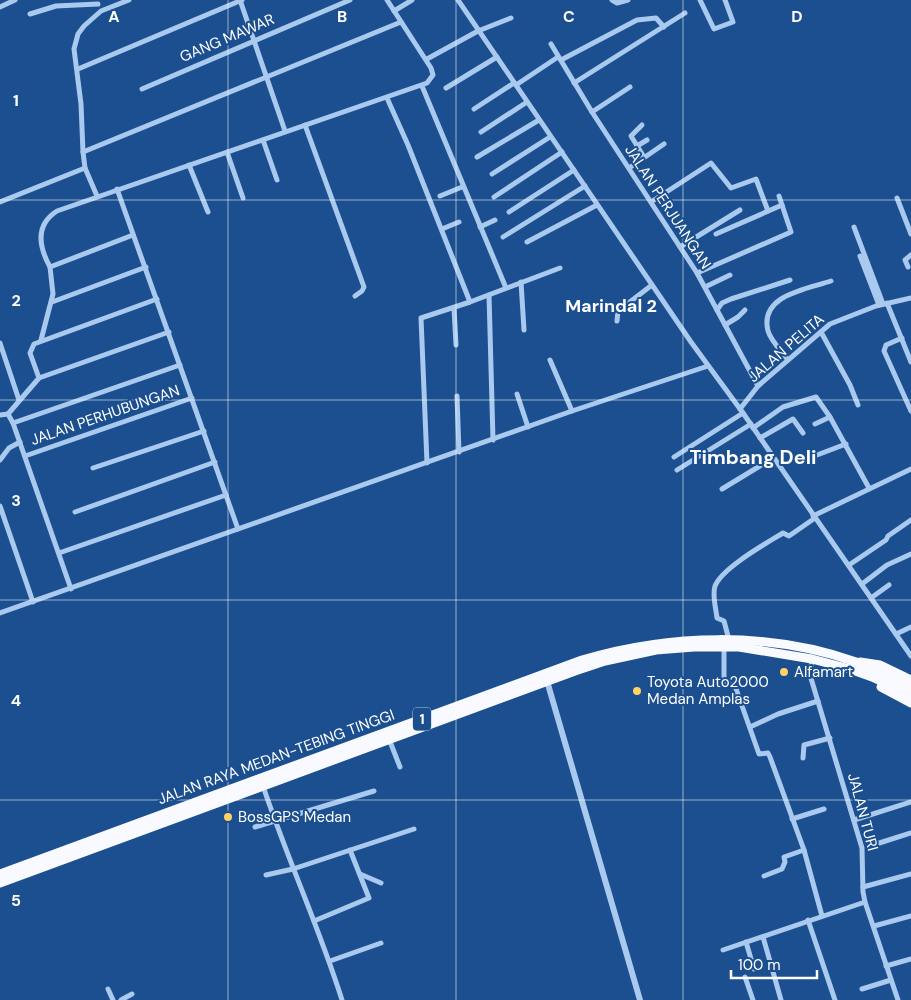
<svg xmlns="http://www.w3.org/2000/svg" width="911" height="1000" viewBox="0 0 911 1000" font-family="'DM Sans',sans-serif">
<style>
.lines{fill:none;stroke-linecap:round;stroke-linejoin:round}
.minor{stroke:#a9c9ee;stroke-width:5}
.tertiary{stroke:#a9c9ee;stroke-width:6}
.trunk{stroke:#f8faff;stroke-width:9}
.grid{fill:none;stroke:#fff;stroke-width:1;stroke-opacity:0.55}
.poi-dot{fill:#ffd166;stroke:#1b4f8f;stroke-width:2}
.labels{text-anchor:middle;dominant-baseline:central;stroke-width:4;stroke-linejoin:round;paint-order:stroke}
.shield{fill:#1b4f8f;stroke:#bbcadd;stroke-width:1}
.shield-label{font-size:14px;font-weight:bold;fill:#fff}
.street-label{font-size:15px;fill:#fff;stroke:#1b4f8f}
.poi-label{font-size:15px;fill:#fff;stroke:#1b4f8f;text-anchor:start}
.quarter-label{font-size:18px;font-weight:bold;fill:#fff;stroke:#1b4f8f}
.district-label{font-size:20px;font-weight:bold;fill:#fff;stroke:#1b4f8f}
.grid-label{font-size:16px;text-anchor:middle;font-weight:bold;fill:#fff;stroke:#1b4f8f;stroke-width:4;stroke-linejoin:round;paint-order:stroke}
</style>
<rect width="100%" height="100%" fill="#1b4f8f"/>
<g class="lines">
<g class="minor">
<path d="M240,0l45,131"/>
<path d="M458,0l233,342 52,71 168,243"/>
<path d="M612,0l5,3 11,-3"/>
<path d="M700,0l14,29 19,-7 -8,-22"/>
<path d="M0,7l15,-7"/>
<path d="M394,11l18,-11"/>
<path d="M30,14l26,-8 42,-2"/>
<path d="M551,44l41,68 105,161 61,113"/>
<path d="M427,59l51,-28 33,-13"/>
<path d="M561,60l76,-40 19,-2 8,9"/>
<path d="M78,69l164,-69"/>
<path d="M574,83l111,-70"/>
<path d="M516,85l42,-28"/>
<path d="M422,86l84,202"/>
<path d="M446,88l51,-31"/>
<path d="M142,89l208,-89"/>
<path d="M387,98l21,47 62,157"/>
<path d="M474,109l40,-26"/>
<path d="M592,112l38,-25"/>
<path d="M305,125l59,162 -2,4 -7,5"/>
<path d="M642,125l-11,11 13,21"/>
<path d="M481,132l46,-30"/>
<path d="M263,140l14,40"/>
<path d="M637,146l10,-6"/>
<path d="M83,152l318,-130"/>
<path d="M227,152l16,46"/>
<path d="M477,157l62,-37"/>
<path d="M189,165l19,47"/>
<path d="M629,168l35,-24"/>
<path d="M492,174l58,-37"/>
<path d="M117,189l121,340"/>
<path d="M97,196l-12,-28 -2,-16 -2,-48 -7,-55 4,-15 6,-8 17,-15 28,-11"/>
<path d="M440,196l22,-9"/>
<path d="M494,197l68,-45"/>
<path d="M897,198l14,36"/>
<path d="M0,202l85,-34"/>
<path d="M651,202l60,-39 20,25 25,-9 12,32"/>
<path d="M509,212l65,-42"/>
<path d="M480,227l15,-7"/>
<path d="M854,227l29,77"/>
<path d="M442,229l17,-7"/>
<path d="M716,234l66,-29"/>
<path d="M503,237l82,-51"/>
<path d="M527,242l70,-37"/>
<path d="M680,247l60,-37"/>
<path d="M860,256l19,49"/>
<path d="M50,267c-11,-20 -15,-42 7,-56l370,-128 6,-8 -2,-7 -44,-68"/>
<path d="M908,267l-3,-7 6,-5"/>
<path d="M697,273l94,-41 -12,-36"/>
<path d="M521,282l3,48"/>
<path d="M705,287l25,-12"/>
<path d="M489,295l4,145"/>
<path d="M52,302l94,-35"/>
<path d="M887,303l24,59"/>
<path d="M454,308l2,37"/>
<path d="M717,310l5,-7 9,-4 59,-19"/>
<path d="M617,321l1,-10 34,-26"/>
<path d="M725,325l13,-8 7,-7"/>
<path d="M821,332l29,53 8,20"/>
<path d="M902,338l-16,7 -2,6 27,60"/>
<path d="M41,340l12,-46 -3,-27 83,-32"/>
<path d="M0,343l19,57"/>
<path d="M550,360l22,51"/>
<path d="M788,360c-6,-8 -17,-19 -20,-29 -9,-36 39,-42 63,-50"/>
<path d="M39,378l-9,-25 4,-9 123,-45"/>
<path d="M517,394l11,33"/>
<path d="M457,396l2,56"/>
<path d="M740,409l18,-23 72,-62 46,-18 35,-8"/>
<path d="M8,414l31,-36 130,-46"/>
<path d="M0,415l8,-1 5,9 58,166"/>
<path d="M13,423l167,-58"/>
<path d="M815,424l15,-7"/>
<path d="M753,428l30,-21 33,-10 14,20 39,71"/>
<path d="M760,438l33,-19 10,14"/>
<path d="M817,455l29,-11"/>
<path d="M25,456l167,-58"/>
<path d="M674,457l69,-44"/>
<path d="M0,460l9,-12 11,-6"/>
<path d="M427,463l-6,-145 49,-16 90,-34"/>
<path d="M93,468l111,-37"/>
<path d="M677,470l74,-46"/>
<path d="M722,489l51,-31"/>
<path d="M0,506l33,96"/>
<path d="M75,512l140,-50"/>
<path d="M813,516l98,-47"/>
<path d="M59,553l167,-58"/>
<path d="M849,565l37,-25 2,-4 23,-16"/>
<path d="M862,584l25,-19 24,-11"/>
<path d="M871,598l18,-13"/>
<path d="M0,613l572,-202 136,-45"/>
<path d="M896,634l15,-7"/>
<path d="M729,640l-5,-19 -7,-3c-1,-9 -5,-23 -2,-32 7,-18 50,-42 68,-53l6,3 26,-18"/>
<path d="M724,647v35l11,4 24,68 9,-1 2,4 34,93 18,66"/>
<path d="M812,659l-2,16 52,173 1,44 2,10 33,98"/>
<path d="M750,727l28,-13 40,-13"/>
<path d="M389,739l11,28"/>
<path d="M803,758l1,-13 26,-7"/>
<path d="M263,786c24,72 56,141 79,214"/>
<path d="M792,819l32,-10"/>
<path d="M854,820l57,-18"/>
<path d="M255,827l119,-36"/>
<path d="M873,845l38,-12"/>
<path d="M360,874l21,9"/>
<path d="M266,875l27,-6 121,-40"/>
<path d="M764,876l18,-7 3,-7 -1,-5 20,-7"/>
<path d="M863,887l48,-13"/>
<path d="M808,920l27,80"/>
<path d="M314,921l55,-23 -19,-48"/>
<path d="M874,926l37,-10"/>
<path d="M763,937l18,63"/>
<path d="M746,942l8,27"/>
<path d="M723,950l142,-48"/>
<path d="M330,961l51,-18"/>
<path d="M886,966l25,-7"/>
<path d="M745,977l8,23"/>
<path d="M108,989l5,11"/>
<path d="M862,989l29,-9"/>
<path d="M121,1000l11,-6"/>
</g>
<path class="tertiary" d="M547,681l93,319"/>
<g class="trunk">
<path d="M860,662l20,3 31,15"/>
<path d="M881,687l30,16"/>
<path d="M0,874l582,-214c87,-26 187,-29 274,2 19,7 37,17 55,26"/>
<path d="M0,883l575,-212 30,-10 51,-11 38,-3h45l73,12 38,10 22,8 39,18"/>
</g>
</g>
<path class="grid" d="M228,0v1000M456,0v1000M683,0v1000M0,200h911M0,400h911M0,600h911M0,800h911"/>
<g class="poi-dot">
<circle cx="784" cy="672" r="5"/>
<circle cx="637" cy="691" r="5"/>
<circle cx="228" cy="817" r="5"/>
</g>
<g class="labels">
<rect class="shield" x="413" y="707.5" width="18" height="23" rx="4"/>
<g class="shield-label">
<text x="422" y="719">1</text>
</g>
<g class="street-label">
<text transform="translate(227 38) rotate(-23)">GANG MAWAR</text>
<text transform="translate(668 207) rotate(57)">JALAN PERJUANGAN</text>
<text transform="translate(786 348) rotate(-41)">JALAN PELITA</text>
<text transform="translate(105 415) rotate(-19)">JALAN PERHUBUNGAN</text>
<text transform="translate(276 757) rotate(-20)">JALAN RAYA MEDAN-TEBING TINGGI</text>
<text transform="translate(863 812) rotate(75)">JALAN TURI</text>
</g>
<g class="poi-label">
<text x="794" y="672">Alfamart</text>
<text x="647" y="682">Toyota Auto2000<tspan x="647" dy="17">Medan Amplas</tspan></text>
<text x="238" y="817">BossGPS Medan</text>
</g>
<g class="quarter-label">
<text x="611" y="306">Marindal 2</text>
</g>
<g class="district-label">
<text x="753" y="457">Timbang Deli</text>
</g>
</g>
<g class="grid-label">
<text x="114" y="22">A</text>
<text x="342" y="22">B</text>
<text x="569" y="22">C</text>
<text x="797" y="22">D</text>
<text x="16" y="106">1</text>
<text x="16" y="306">2</text>
<text x="16" y="506">3</text>
<text x="16" y="706">4</text>
<text x="16" y="906">5</text>
</g>
<path d="M731 970v8h86v-8" fill="none" stroke="#ffffff" stroke-width="2.5"/>
<text x="738" y="970" font-size="15" fill="#ffffff" stroke="#1b4f8f" stroke-width="4" paint-order="stroke">100 m</text>
</svg>
